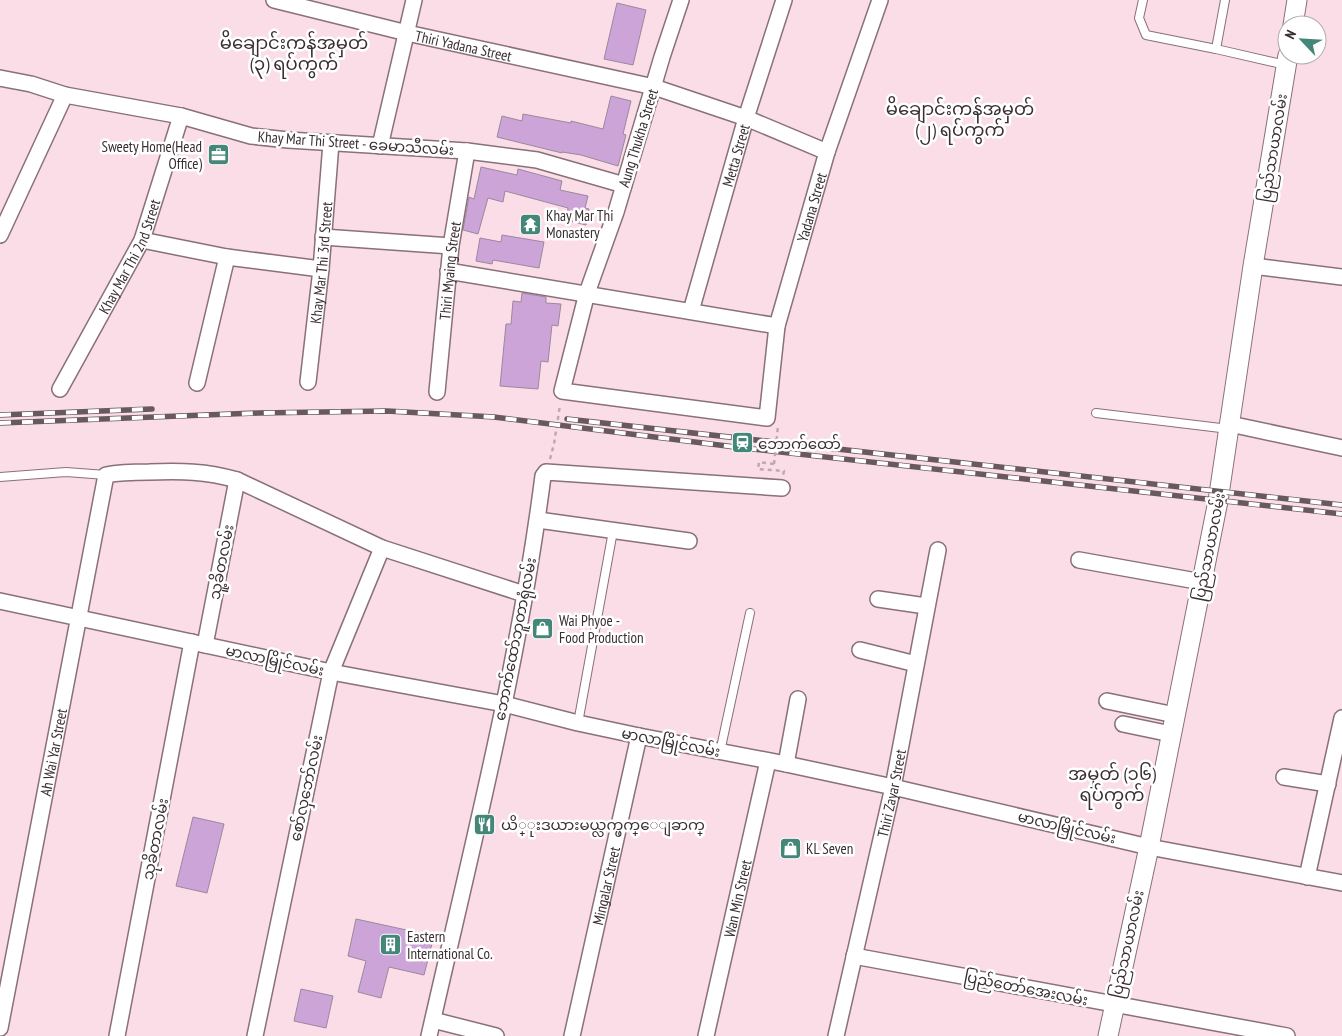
<svg xmlns="http://www.w3.org/2000/svg" width="1342" height="1036" viewBox="0 0 1342 1036" font-family="'PT Sans Narrow','Noto Sans Myanmar',sans-serif">
<style>
.building{fill:#cca4d7;stroke:#99899d}
.lines{fill:none;stroke-linecap:round;stroke-linejoin:round}
.service-casing{stroke:#897079;stroke-width:10}
.minor-casing{stroke:#897079;stroke-width:18}
.tertiary-casing{stroke:#897079;stroke-width:21}
.path{stroke:#c0a8b0;stroke-width:2.5;stroke-dasharray:4 4;stroke-linecap:butt}
.service{stroke:#fff;stroke-width:8}
.minor{stroke:#fff;stroke-width:15}
.tertiary{stroke:#fff;stroke-width:19}
.rail-casing{stroke:#68595f;stroke-width:5.5}
.rail{stroke:#fff;stroke-width:4;stroke-dasharray:11;stroke-linecap:butt}
.path-bridge{stroke:#c0a8b0;stroke-width:2.5;stroke-dasharray:4 4;stroke-linecap:butt}
.labels{text-anchor:middle;dominant-baseline:central;stroke-width:5;stroke-linejoin:round;paint-order:stroke}
.street-label{font-size:15px;fill:#392e32;stroke:#fff}
.poi-label{font-size:15px;fill:#392e32;stroke:#fff;text-anchor:start}
.quarter-label{font-size:18px;fill:#392e32;stroke:#fff}
</style>
<rect width="100%" height="100%" fill="#fadde7"/>
<g class="building">
<path d="M617,3l29,7 -13,55 -29,-6z"/>
<path d="M611,96l20,5 -8,33 3,1 -8,31 -37,-11 -19,-3v1l-65,-16 5,-21 20,5 1,-7 48,9v-2l32,8z"/>
<path d="M481,167l36,8 1,-6 44,12 -2,9 28,6 -3,12 4,1 -3,16 -20,-5 2,-12 -63,-17 -2,11 -15,-4 -10,36 -15,-4 6,-33 5,2z"/>
<path d="M502,235l42,7 -5,26 -46,-8 -1,4 -16,-3 4,-23 21,4z"/>
<path d="M522,293l24,4v6l15,1 -3,22 -6,-1 -4,37 -7,-1 -3,28 -38,-3 6,-62h5l2,-23 8,1z"/>
<path d="M193,817l31,7 -17,69 -31,-7z"/>
<path d="M356,919l78,17 -10,39 -35,-8 -8,31 -23,-6 8,-31 -18,-5z"/>
<path d="M301,989l32,7 -7,32 -32,-7z"/>
</g>
<g class="lines">
<defs>
<g id="service">
<path d="M1143,0l-4,18 7,17 70,14 70,16"/>
<path d="M1216,49l9,-49"/>
<path d="M1096,413l133,16"/>
<path d="M0,477l66,-5 40,3"/>
<path d="M578,723l35,-192"/>
<path d="M720,752l30,-139"/>
</g>
<g id="minor">
<path id="s1" d="M274,0l133,33 247,54 92,31 81,34"/>
<path id="s2" d="M681,0l-19,57 -46,155 -29,81 -25,98 205,27 10,-92 50,-174 53,-152"/>
<path d="M0,78l31,6 34,11 116,21 70,20 37,4 179,11 70,9 87,25"/>
<path d="M380,146l34,-146"/>
<path d="M0,235l65,-140"/>
<path d="M323,237l128,9"/>
<path d="M142,240l85,17 94,12"/>
<path d="M1253,266l89,11"/>
<path d="M448,271l329,55"/>
<path id="s3" d="M691,311l55,-193 38,-118"/>
<path id="s4" d="M308,382l13,-113 10,-126"/>
<path d="M197,383l30,-126"/>
<path id="s5" d="M60,389l82,-149 39,-124"/>
<path id="s6" d="M437,392l14,-146 16,-95"/>
<path d="M1230,424l112,24"/>
<path d="M538,520l151,21"/>
<path d="M1079,560l123,22"/>
<path d="M878,599l48,7"/>
<path d="M0,601l331,71 173,32 74,19 61,13 147,28 107,23 256,60 193,36"/>
<path d="M205,645l32,-165"/>
<path d="M860,650l56,14"/>
<path d="M1107,701l68,14"/>
<path d="M1123,724l48,10"/>
<path d="M786,764l12,-65"/>
<path d="M1284,777l44,7"/>
<path d="M1307,877l35,-159"/>
<path d="M854,956l433,80"/>
<path d="M433,1020l63,16"/>
<path id="s7" d="M0,1028l106,-553c15,-3 28,-3 43,-3 33,-1 56,-1 88,8l145,68 142,46"/>
<path d="M117,1036l75,-394"/>
<path d="M255,1036l76,-364 51,-124"/>
<path d="M429,1036c42,-185 90,-372 114,-560l3,-4 236,16"/>
<path id="s8" d="M572,1036l67,-300"/>
<path id="s9" d="M706,1036l62,-275"/>
<path id="s10" d="M836,1036l57,-249 45,-237"/>
</g>
<g id="tertiary">
<path d="M1293,25l4,-25"/>
<path d="M1108,1036l41,-189 69,-346 35,-235 35,-211"/>
</g>
</defs>
<use href="#service" class="service-casing"/>
<use href="#minor" class="minor-casing"/>
<use href="#tertiary" class="tertiary-casing"/>
<g class="path">
<path d="M550,459l4,-15 6,-39"/>
<path d="M774,464l-15,-2 -1,7 26,2 -1,4"/>
</g>
<use href="#service" class="service"/>
<use href="#minor" class="minor"/>
<use href="#tertiary" class="tertiary"/>
<defs>
<g id="rail">
<path d="M0,415l152,-6"/>
<path d="M567,419l775,86"/>
<path d="M0,423l258,-10 129,-2 107,6 241,30 607,67"/>
</g>
</defs>
<use href="#rail" class="rail-casing"/>
<use href="#rail" class="rail"/>
<path class="path-bridge" d="M774,464l4,-38"/>
</g>
<defs>
<symbol id="office-square" viewBox="-11 -11 22 22"><rect x="-9" y="-9" width="18" height="18" rx="4" fill="#448779" stroke="#fff"/><path d="M-6-3h4V-5.5h4V-3h4V5H-6ZM-1-4.5V-3h2v-1.5ZM-6 0V1H6V0Z" fill="#fff"/></symbol>
<symbol id="temple-square" viewBox="-11 -11 22 22"><rect x="-9" y="-9" width="18" height="18" rx="4" fill="#448779" stroke="#fff"/><path d="M0-6L5-2H3V0L6.5 2.5H4V6H1.5V3h-3V6H-4V2.5H-6.5L-3 0V-2H-5Z" fill="#fff"/></symbol>
<symbol id="station-square" viewBox="-11 -11 22 22"><rect x="-9" y="-9" width="18" height="18" rx="4" fill="#448779" stroke="#fff"/><path d="M-3-6H3Q5-6 5-4V2Q5 4 3 4L4.5 6H3L1.5 4h-3L-3 6H-4.5L-3 4Q-5 4-5 2V-4Q-5-6-3-6ZM-3.5-4v3h7v-3ZM-3.5 1v1.5H-2V1ZM2 1v1.5H3.5V1Z" fill="#fff"/></symbol>
<symbol id="shop-square" viewBox="-11 -11 22 22"><rect x="-9" y="-9" width="18" height="18" rx="4" fill="#448779" stroke="#fff"/><path d="M-5-2.5h2.3a2.7 3.5 0 0 1 5.4 0H5L5.5 6h-11ZM-1.5-2.5h3a1.5 2.3 0 0 0-3 0Z" fill="#fff"/></symbol>
<symbol id="restaurant-square" viewBox="-11 -11 22 22"><rect x="-9" y="-9" width="18" height="18" rx="4" fill="#448779" stroke="#fff"/><path d="M-5-6h1v4h1v-4h1v4h1v-4h1v5L-1.5 .5V6h-2V.5L-5-1ZM5-6V6H3V1.5H1.5Q1.5-4 5-6Z" fill="#fff"/></symbol>
<symbol id="building-square" viewBox="-11 -11 22 22"><rect x="-9" y="-9" width="18" height="18" rx="4" fill="#448779" stroke="#fff"/><path d="M-4-6H4V6H1V3H-1V6H-4ZM-2.5-4.3h1.7v1.8h-1.7ZM.8-4.3h1.7v1.8H.8ZM-2.5-1h1.7V.8h-1.7ZM.8-1h1.7V.8H.8Z" fill="#fff"/></symbol>
</defs>
<g fill-rule="evenodd">
<use href="#office-square" x="206" y="142" width="25" height="25"/>
<use href="#temple-square" x="518" y="212" width="25" height="25"/>
<use href="#station-square" x="730" y="430" width="25" height="25"/>
<use href="#shop-square" x="530" y="616" width="25" height="25"/>
<use href="#restaurant-square" x="472" y="812" width="25" height="25"/>
<use href="#shop-square" x="778" y="836" width="25" height="25"/>
<use href="#building-square" x="378" y="932" width="25" height="25"/>
</g>
<g class="labels">
<g class="street-label">
<text stroke="none"><textPath href="#s1" startOffset="195">Thiri Yadana Street</textPath></text>
<text transform="translate(638 138) rotate(-73)">Aung Thukha Street</text>
<text transform="translate(356 143) rotate(4)">Khay Mar Thi Street - ခေမာသီလမ်း</text>
<text transform="translate(1273 148) rotate(-81)">ပြည်သာယာလမ်း</text>
<text stroke="none"><textPath href="#s3" startOffset="162">Metta Street</textPath></text>
<text stroke="none"><textPath href="#s2" startOffset="832">Yadana Street</textPath></text>
<text stroke="none"><textPath href="#s5" startOffset="150">Khay Mar Thi 2nd Street</textPath></text>
<text stroke="none"><textPath href="#s4" startOffset="120">Khay Mar Thi 3rd Street</textPath></text>
<text stroke="none"><textPath href="#s6" startOffset="122">Thiri Myaing Street</textPath></text>
<text transform="translate(1209 547) rotate(-79)">ပြည်သာယာလမ်း</text>
<text transform="translate(221 562) rotate(-79)">သူ့ခိတလမ်း</text>
<text transform="translate(515 639) rotate(-79)">ဘောက်ထော်ဘူတာရုံလမ်း</text>
<text transform="translate(275 660) rotate(12)">မာလာမြိုင်လမ်း</text>
<text transform="translate(671 742) rotate(11)">မာလာမြိုင်လမ်း</text>
<text stroke="none"><textPath href="#s7" startOffset="281">Ah Wai Yar Street</textPath></text>
<text transform="translate(306 788) rotate(-78)">စော်လှဘော်လမ်း</text>
<text stroke="none"><textPath href="#s10" startOffset="249">Thiri Zayar Street</textPath></text>
<text transform="translate(1067 827) rotate(13)">မာလာမြိုင်လမ်း</text>
<text transform="translate(155 839) rotate(-79)">သုခိတာလမ်း</text>
<text stroke="none"><textPath href="#s8" startOffset="154">Mingalar Street</textPath></text>
<text stroke="none"><textPath href="#s9" startOffset="141">Wan Min Street</textPath></text>
<text transform="translate(1127 944) rotate(-78)">ပြည်သာယာလမ်း</text>
<text transform="translate(1026 988) rotate(11)">ပြည်တော်အေးလမ်း</text>
</g>
<g class="poi-label">
<text x="202" y="146" text-anchor="end">Sweety Home(Head<tspan x="202" dy="17">Office)</tspan></text>
<text x="546" y="215">Khay Mar Thi<tspan x="546" dy="17">Monastery</tspan></text>
<text x="758" y="443">ဘောက်ထော်</text>
<text x="559" y="620">Wai Phyoe -<tspan x="559" dy="17">Food Production</tspan></text>
<text x="501" y="824">ယိ္ုးဒယားမယ္လက္ဖက္ေျခာက္</text>
<text x="806" y="848">KL Seven</text>
<text x="407" y="936">Eastern<tspan x="407" dy="17">International Co.</tspan></text>
</g>
<g class="quarter-label">
<text x="294" y="42">မိချောင်းကန်အမှတ်<tspan x="294" dy="21">(၃) ရပ်ကွက်</tspan></text>
<text x="960" y="108">မိချောင်းကန်အမှတ်<tspan x="960" dy="21">(၂) ရပ်ကွက်</tspan></text>
<text x="1112" y="773">အမှတ် (၁၆)<tspan x="1112" dy="21">ရပ်ကွက်</tspan></text>
</g>
</g>
<g transform="translate(1302 40) rotate(295)"><circle r="24" fill="#ffffff" stroke="#b0abad"/>
<path d="M0-4L9 19L0 12L-9 19Z" fill="#448779"/>
<text y="-8" font-size="14" font-weight="bold" text-anchor="middle" fill="#392e32">N</text>
</g>
</svg>
